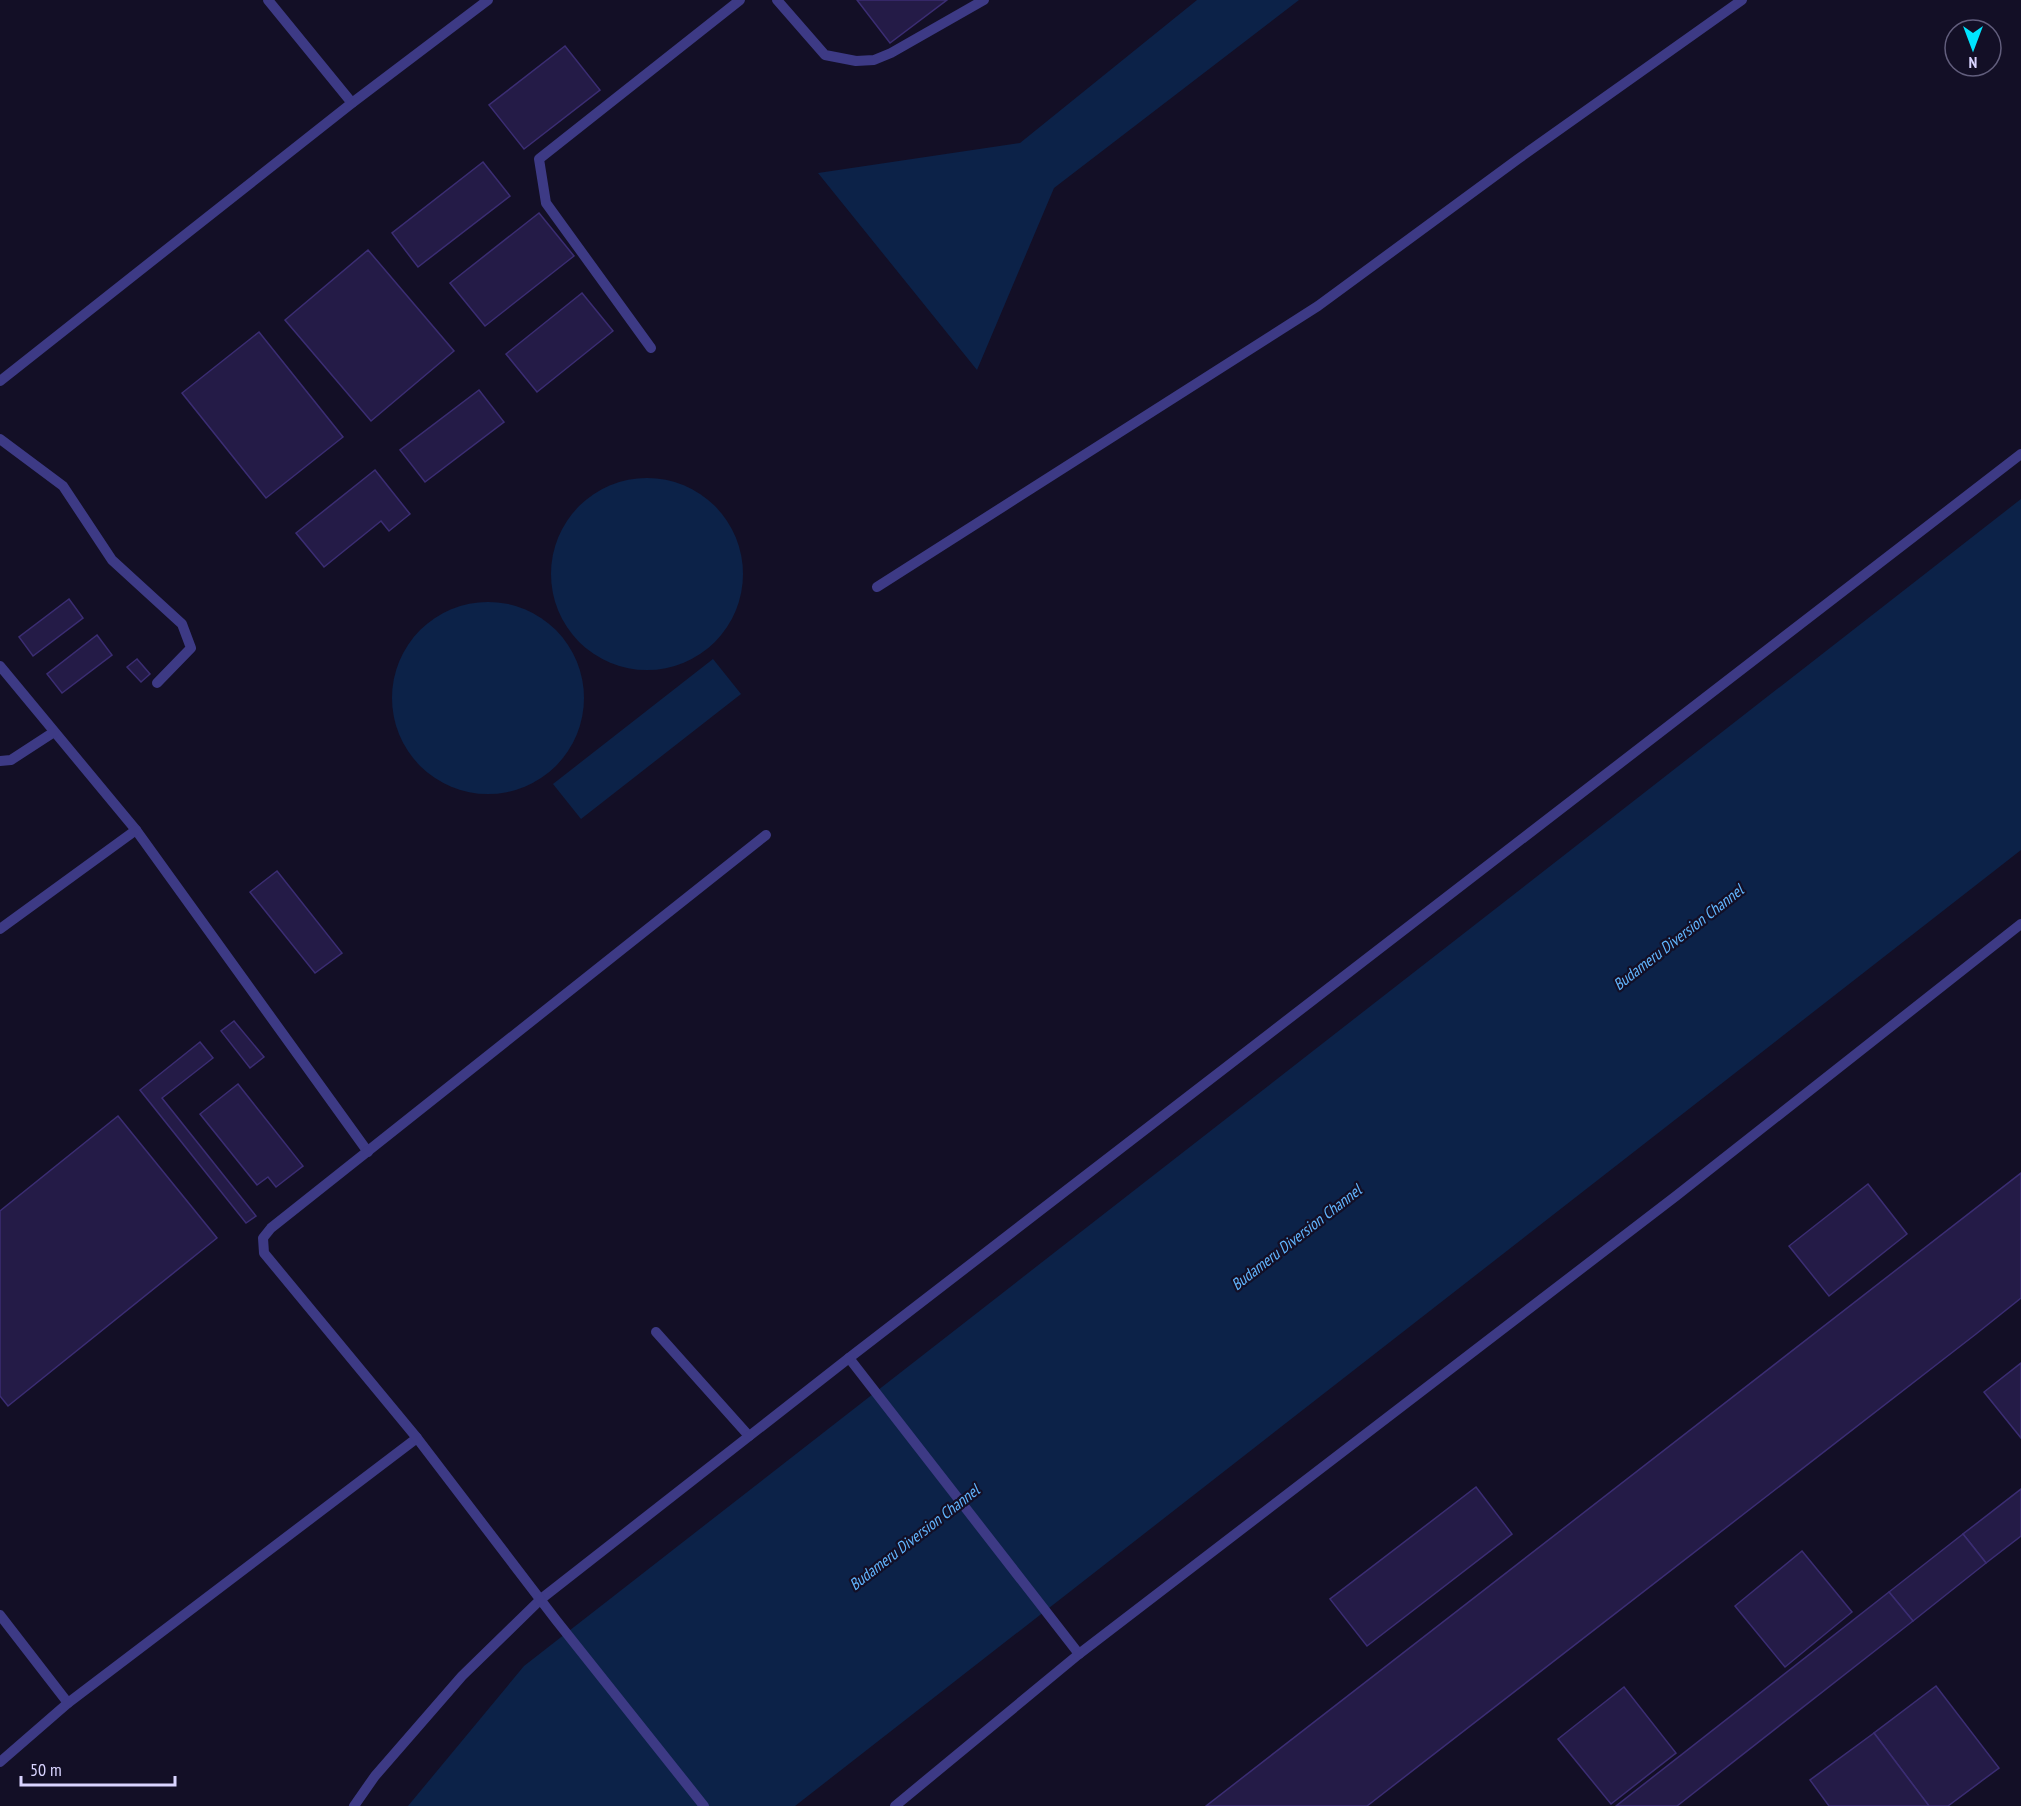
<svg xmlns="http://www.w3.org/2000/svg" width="2021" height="1806" viewBox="0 0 2021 1806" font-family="'PT Sans Narrow',sans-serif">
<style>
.water{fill:#0c2248}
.building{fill:#241b47;stroke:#3b2d73;stroke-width:1.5}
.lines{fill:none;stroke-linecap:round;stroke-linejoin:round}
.service{stroke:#3d3a85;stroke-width:10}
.labels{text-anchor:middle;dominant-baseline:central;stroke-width:4.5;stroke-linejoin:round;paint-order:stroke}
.water-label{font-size:16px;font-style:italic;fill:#62b6ff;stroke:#130f26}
</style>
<rect width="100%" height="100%" fill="#130f26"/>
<g class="water">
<path d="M1197,0h102l-245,188 -77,182 -159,-197 202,-30z"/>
<circle cx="647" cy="574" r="96"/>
<path d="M2021,499v351l-1226,956h-387l116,-140z"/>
<circle cx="488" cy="698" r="96"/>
<path d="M713,659l28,35 -160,125 -28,-35z"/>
</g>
<g class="building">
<path d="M857,0h90l-57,43z"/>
<path d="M565,46l35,44 -76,59 -35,-44z"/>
<path d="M483,162l27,34 -92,71 -26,-34z"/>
<path d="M539,213l35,43 -89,70 -35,-43z"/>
<path d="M368,250l86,101 -83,70 -86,-101z"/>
<path d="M582,293l31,38 -76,61 -31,-38z"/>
<path d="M259,332l84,105 -77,61 -84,-105z"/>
<path d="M479,390l25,32 -79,60 -25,-32z"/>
<path d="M375,470l35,44 -21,17 -8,-10 -57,46 -28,-34z"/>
<path d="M69,599l14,19 -50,38 -14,-19z"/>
<path d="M97,635l15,20 -50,38 -15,-19z"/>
<path d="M137,659l13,15 -9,8 -14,-15z"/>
<path d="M277,871l65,82 -27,20 -65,-81z"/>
<path d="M234,1021l30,36 -14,11 -29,-37z"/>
<path d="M200,1042l13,16 -51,40 94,118 -10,7 -106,-133z"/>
<path d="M238,1084l65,82 -27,21 -8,-10 -11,8 -57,-71z"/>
<path d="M118,1116l99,122 -209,168 -8,-10v-185z"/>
<path d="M2021,1173v125l-45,36 -609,472h-161z"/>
<path d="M1868,1184l39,50 -78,62 -40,-50z"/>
<path d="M2021,1363v75l-37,-46z"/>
<path d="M1476,1487l36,47 -145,112 -37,-47z"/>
<path d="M2021,1489v47l-35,27 -23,-29z"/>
<path d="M1963,1534l23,29 -73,58 -24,-29z"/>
<path d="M1802,1551l50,61 -67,55 -50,-61z"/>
<path d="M1889,1592l24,29 -236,185h-61z"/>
<path d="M1936,1686l63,82 -51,38h-19l-55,-73z"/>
<path d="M1624,1687l52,66 -65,51 -53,-65z"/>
<path d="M1874,1733l55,73h-100l-19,-26z"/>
</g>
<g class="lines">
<g class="service">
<path d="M268,0l84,103"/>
<path d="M777,0l48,55 31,6 18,-1 17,-7 93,-53"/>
<path d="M651,348l-105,-145 -7,-44 201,-159"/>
<path d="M0,381l352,-278 136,-103"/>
<path d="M0,439l63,47 49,74 70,64 9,24 -34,35"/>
<path d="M877,587l441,-281 200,-147 224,-159"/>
<path d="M0,666l136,164 232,322"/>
<path d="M0,761l11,-1 43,-28"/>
<path d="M0,929l136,-99"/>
<path d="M656,1332l93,104"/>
<path d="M849,1358l230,296"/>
<path d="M0,1615l68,88"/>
<path d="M0,1762l68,-59 349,-265"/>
<path d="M354,1806l21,-30 87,-100 79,-77 308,-241 1172,-904"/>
<path d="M704,1806l-148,-186 -139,-182 -153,-185 -1,-15 8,-10 495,-393"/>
<path d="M895,1806l184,-152 597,-458 345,-272"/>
</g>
</g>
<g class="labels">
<g class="water-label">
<text transform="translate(1678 937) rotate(-38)">Budameru Diversion Channel</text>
<text transform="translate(1296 1237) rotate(-38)">Budameru Diversion Channel</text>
<text transform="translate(914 1537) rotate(-38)">Budameru Diversion Channel</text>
</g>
</g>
<g transform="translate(1973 48) rotate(180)"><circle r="28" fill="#130f26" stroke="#625e7d" stroke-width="1.5"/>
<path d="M0-4.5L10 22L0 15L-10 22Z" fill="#00e5ff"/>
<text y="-9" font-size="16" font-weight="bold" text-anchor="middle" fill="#d9d4ff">N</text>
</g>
<path d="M21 1776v9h154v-9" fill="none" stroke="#d9d4ff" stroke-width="3"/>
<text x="30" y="1776" font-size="18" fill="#d9d4ff" stroke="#130f26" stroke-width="4.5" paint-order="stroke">50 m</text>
</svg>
